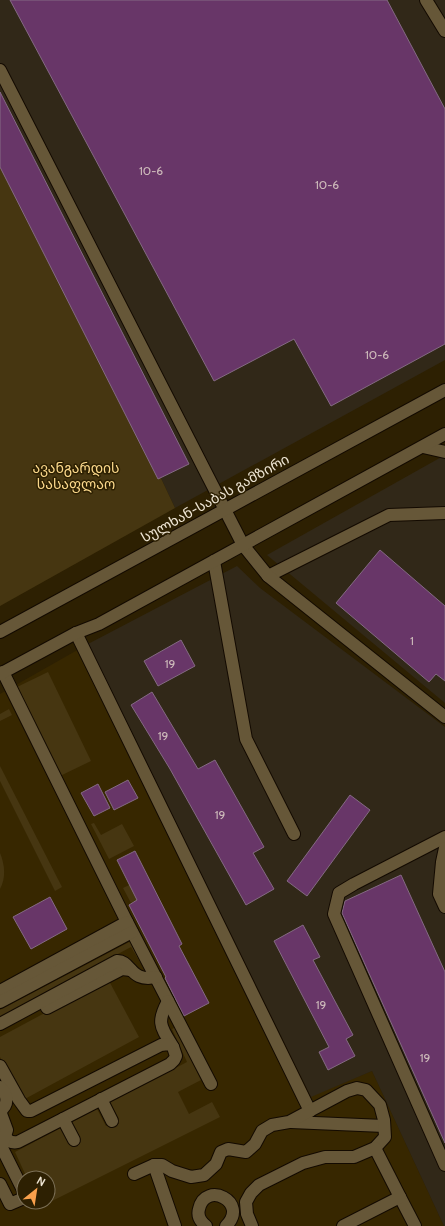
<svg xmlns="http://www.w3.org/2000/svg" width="445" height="1226" viewBox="0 0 445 1226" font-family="Cabin,'Noto Sans Georgian',sans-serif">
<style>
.built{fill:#372700;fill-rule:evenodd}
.industrial{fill:#312818}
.green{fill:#463611}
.building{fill:#683668;stroke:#846a83}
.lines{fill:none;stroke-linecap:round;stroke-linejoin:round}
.lane-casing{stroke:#130a00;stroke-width:14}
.street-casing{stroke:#130a00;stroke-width:14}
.secondary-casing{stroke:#130a00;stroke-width:14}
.lane{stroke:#665738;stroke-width:12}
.street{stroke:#665738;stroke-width:12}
.secondary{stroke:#665738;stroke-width:12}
.labels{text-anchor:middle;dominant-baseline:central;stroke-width:3;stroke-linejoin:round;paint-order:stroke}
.number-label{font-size:12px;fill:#cdbaba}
.park-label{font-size:14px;fill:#fbd88b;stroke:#2d2002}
.street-label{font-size:14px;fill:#efe6d5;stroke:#2d2002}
</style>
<rect width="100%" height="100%" fill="#2d2002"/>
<path class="built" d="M88,644l223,452 61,-25 72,155h-444v-532zM24,1178h24v24h-24z"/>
<g class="industrial">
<path d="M0,0h445v360l-270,148 -175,-371z"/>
<path d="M445,455v248l-178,-148z"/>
<path d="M237,566l23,22 185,139v499h-1l-72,-155 -61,26 -223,-453z"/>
</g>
<g class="green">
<path d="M0,137l175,371 -175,98z"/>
<path d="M48,672l43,89 -31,15 -43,-89z"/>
<path d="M9,709l3,6 -12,6v-7z"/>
<path d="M0,766l62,121 -7,4 -55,-110z"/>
<path d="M94,823l7,12 21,-11 12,22 -25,13 -18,-35z"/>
<path d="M0,853c5,12 6,25 0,36z"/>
<path d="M148,876l7,14 -24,13 -8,-15z"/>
<path d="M133,940l14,24 -4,3 -12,-20 -131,70v-7z"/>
<path d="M108,979l31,58 -116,63 -23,-43v-20z"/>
<path d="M176,1027l25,53 -23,12 11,22 23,-12 8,15 -180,90 -2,-5h10v-24h-21l-12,-26 82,-43 9,17 13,-7 -9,-17 77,-40 -15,-33z"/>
</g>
<g class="building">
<path d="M10,0h377l58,109v235l-114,62 -37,-67 -80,42z"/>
<path d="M0,92l189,372 -31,15 -158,-312z"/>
<path d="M380,550l65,56v75l-9,-7 -7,8 -93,-79z"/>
<path d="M181,640l14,26 -37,20 -14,-25z"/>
<path d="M152,692l46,77 17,-9 49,87 -11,6 21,36 -28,16 -76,-136 -39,-64z"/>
<path d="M128,780l10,18 -24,12 -9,-18z"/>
<path d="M98,784l12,24 -16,8 -13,-23z"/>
<path d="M350,795l20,15 -63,86 -20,-15z"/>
<path d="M135,851l47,93 -3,2 30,57 -25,13 -19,-38 1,-1 -37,-72 8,-5 -20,-40z"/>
<path d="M401,875l44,97v171l-103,-230 3,-12z"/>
<path d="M50,897l17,32 -36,20 -18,-32z"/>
<path d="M303,925l17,32 -7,3 40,75 -7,4 9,17 -27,14 -9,-18 10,-5 -55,-106z"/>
</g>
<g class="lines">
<defs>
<g id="lane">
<path d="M426,0l19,31"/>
<path d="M423,447l22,5"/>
<path d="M214,561l32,178 48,95"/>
<path d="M268,576l121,-61 56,-2"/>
<path d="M76,633l234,478"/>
<path d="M3,672l122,246 86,166"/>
<path d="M445,837l-91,47 -15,9 -5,21 111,251"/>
<path d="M445,848l-3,14 -3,32 6,13"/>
<path d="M0,991l127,-69"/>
<path d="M168,1001c-12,22 -7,26 5,46"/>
<path d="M0,1002l132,-70"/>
<path d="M47,1008l75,-39 9,1"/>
<path d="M0,1024l117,-63c14,-1 13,22 39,16"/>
<path d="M0,1066l19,34 8,11h4l130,-66 8,-1 4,3 3,9 -2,4 -4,4 -152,78c-14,3 -15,-13 -18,-22"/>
<path d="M0,1087c8,7 9,18 0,24l7,19 -5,16 1,4 21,42"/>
<path d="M63,1119l11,21"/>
<path d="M291,1122l93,4"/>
<path d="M154,1165l21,61"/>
<path d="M134,1174l20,-9h8l10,6 19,6 13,-2 12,-11 5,-12 7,-3 18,3 9,-8 7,-13 10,-6 17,-3 58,-31 10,-3 9,2 14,15 4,15 1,17 -10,11 -21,9h-29l-22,6 -44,22 -8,8 -5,9 1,12 5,12"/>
<path d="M0,1184l10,20 14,-6"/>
<path d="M400,1197l15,29"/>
<path d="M206,1226c-5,-4 -9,-10 -7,-17 6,-29 51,-7 27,17"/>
<path d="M343,1226l57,-29 -25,-49"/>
</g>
<g id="street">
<path d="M0,70l243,475 25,31 177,141"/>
<path d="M101,1099l11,22"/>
</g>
<g id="secondary">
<path d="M0,632l445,-242"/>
<path d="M0,674l76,-41 23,-9 346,-190"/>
</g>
</defs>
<use href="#lane" class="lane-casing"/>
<use href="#street" class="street-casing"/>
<use href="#secondary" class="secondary-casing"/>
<use href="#lane" class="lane"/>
<use href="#street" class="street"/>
<use href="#secondary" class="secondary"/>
</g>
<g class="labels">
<g class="number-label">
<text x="151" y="170">10-6</text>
<text x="327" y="184">10-6</text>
<text x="377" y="354">10-6</text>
<text x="412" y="640">1</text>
<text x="170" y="663">19</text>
<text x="163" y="735">19</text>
<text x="220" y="814">19</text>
<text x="321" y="1004">19</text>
<text x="425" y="1057">19</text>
</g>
<g class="park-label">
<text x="76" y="468">ავანგარდის<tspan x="76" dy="16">სასაფლაო</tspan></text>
</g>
<g class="street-label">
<text transform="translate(215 498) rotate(-29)">სულხან-საბას გამზირი</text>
</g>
</g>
<g transform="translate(36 1190) rotate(30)"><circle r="19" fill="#2d2002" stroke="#7b6f56"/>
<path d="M0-3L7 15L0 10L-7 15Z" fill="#f9a04c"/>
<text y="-6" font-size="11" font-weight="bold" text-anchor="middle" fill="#efe6d5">N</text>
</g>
</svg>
